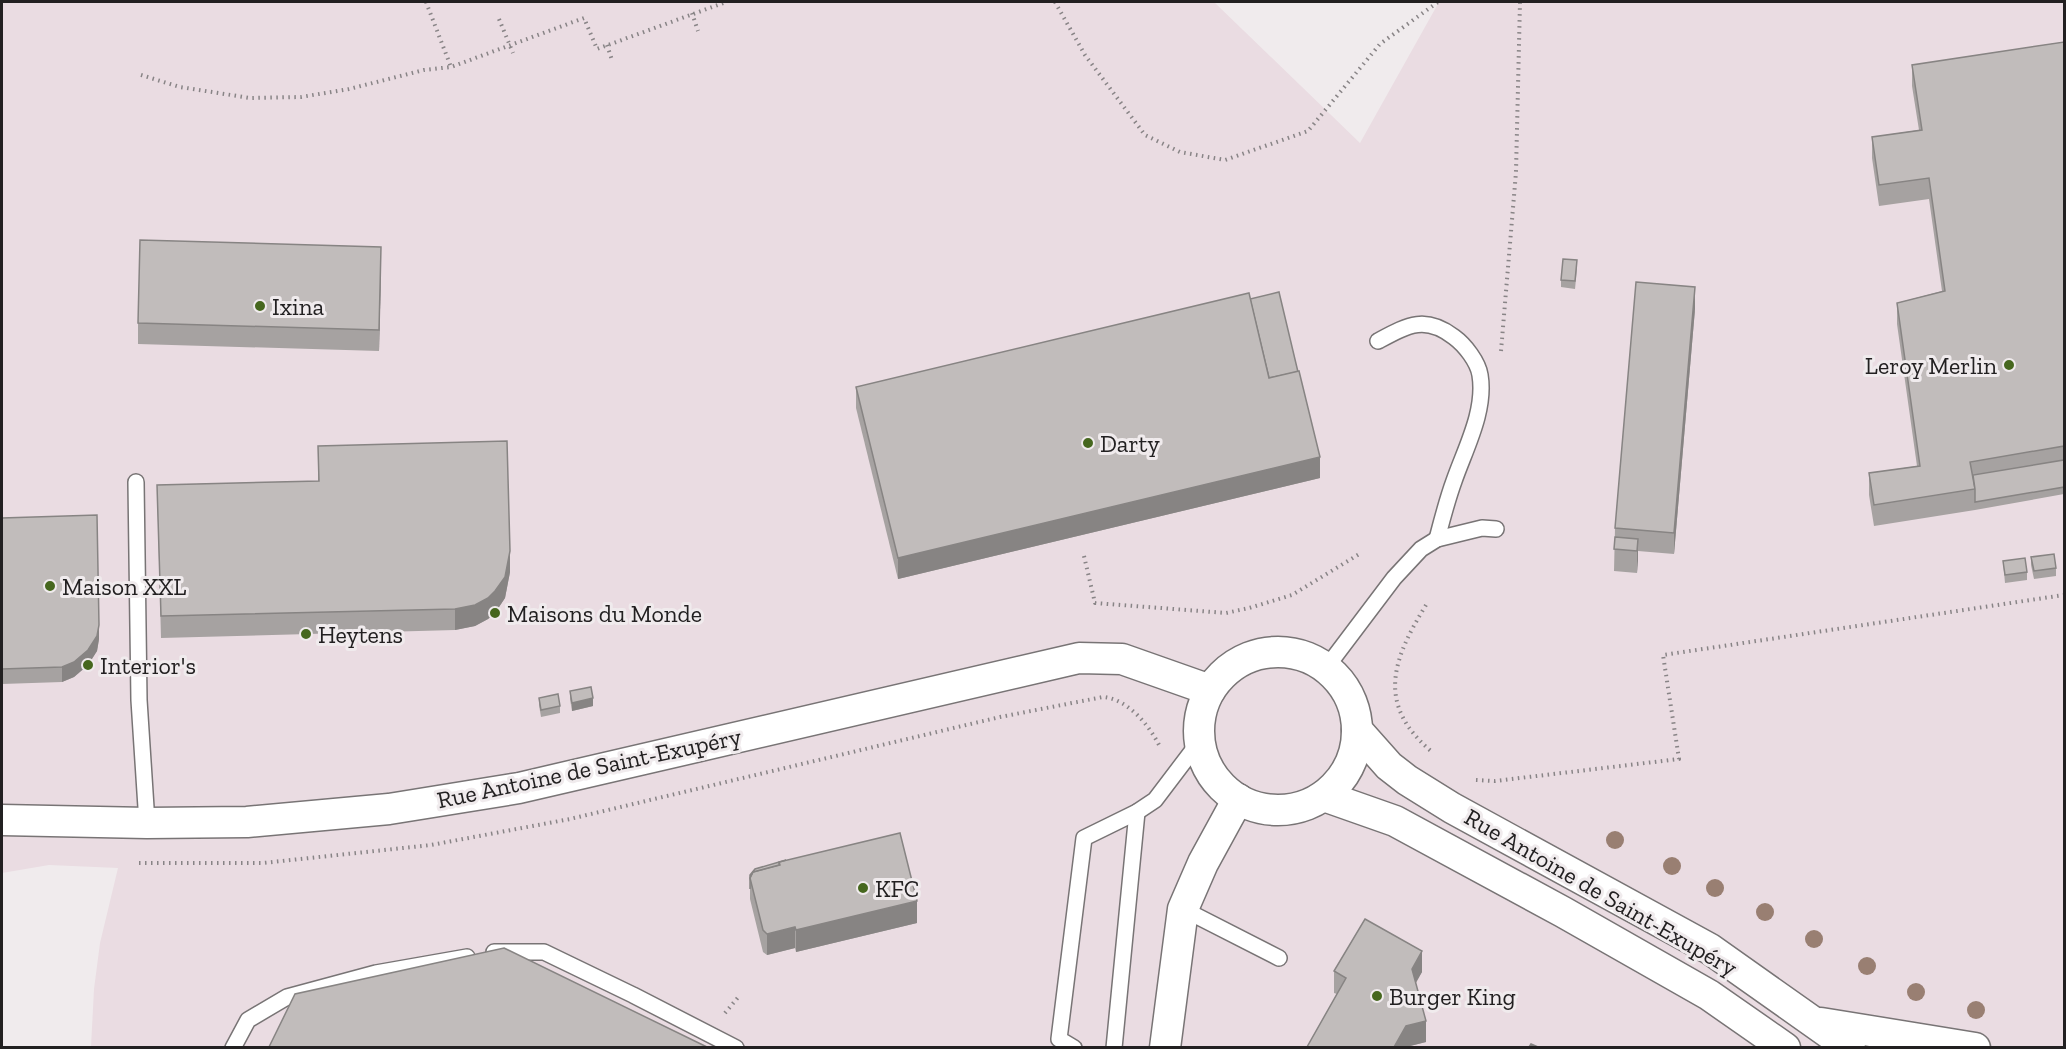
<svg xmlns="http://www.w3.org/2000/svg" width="2066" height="1049" viewBox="0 0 2066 1049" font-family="'Zilla Slab',serif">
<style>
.built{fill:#eadce2}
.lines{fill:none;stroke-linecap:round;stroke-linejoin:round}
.service-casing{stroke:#787475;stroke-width:18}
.minor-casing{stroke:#787475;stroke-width:33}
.path{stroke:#888486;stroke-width:4;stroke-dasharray:1.5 4.5;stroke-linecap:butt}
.service{stroke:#fff;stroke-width:15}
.minor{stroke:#fff;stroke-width:30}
.tree{fill:#997f72}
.wall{fill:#a6a2a1}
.shaded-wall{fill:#878483}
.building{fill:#c1bcbb;stroke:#878483;stroke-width:1.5}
.poi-dot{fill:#46671e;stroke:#f0ebed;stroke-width:2}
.labels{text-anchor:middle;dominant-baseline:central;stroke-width:6;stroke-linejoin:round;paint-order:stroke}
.poi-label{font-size:24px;fill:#222021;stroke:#f0ebed;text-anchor:start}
.street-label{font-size:24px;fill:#222021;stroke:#f0ebed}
</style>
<rect width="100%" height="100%" fill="#f0ebed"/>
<path class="built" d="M2,2h1212l146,141 79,-141h625v1045h-1973l3,-58 6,-46 18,-75 -69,-3 -47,8z"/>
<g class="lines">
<defs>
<g id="service">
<path d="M1378,341c30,-16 47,-26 76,-4 11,8 24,25 26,38 6,36 -15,74 -26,106 -7,19 -12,39 -17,58"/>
<path d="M136,482l3,218 8,123"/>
<path d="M1326,668l68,-90 27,-29 16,-10 45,-11 14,1"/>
<path d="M1183,909l96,49"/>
<path d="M494,952h50l89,43 103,53"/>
<path d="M233,1048l15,-28 39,-23 89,-24 91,-16"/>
<path d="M1074,1048l-15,-9 25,-201 53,-26 18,-12 44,-58"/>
<path d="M1114,1048l23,-236"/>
</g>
<g id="minor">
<circle cx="1278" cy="731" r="79"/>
<path d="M1357,730l32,36 18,14 45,28 258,141 140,99"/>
<path d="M1324,796l71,25 168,91 146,83 76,53"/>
<path d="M2,820l145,3 100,-1 142,-13 130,-21 560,-130 43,1 88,31"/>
<path d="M1821,1023l154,25"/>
<path d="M1165,1048l18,-139 20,-46 35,-64"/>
</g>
</defs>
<use href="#service" class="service-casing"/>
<use href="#minor" class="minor-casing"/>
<g class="path">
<path d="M426,2l25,65"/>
<path d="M1055,2l30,53 60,80 35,17 45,8 83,-29 72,-87 58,-42"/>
<path d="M692,13l6,18"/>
<path d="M499,19l14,34"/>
<path d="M607,45l5,15"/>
<path d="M141,75l39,12 70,11 51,-1 48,-8 75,-19 27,-3 133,-49 13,31 129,-47"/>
<path d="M1501,351l15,-179 4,-170"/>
<path d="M1084,556l11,47 131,10 23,-5 43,-13 69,-42"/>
<path d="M1426,605c-33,54 -51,99 6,147"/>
<path d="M1476,780l19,1 184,-22 -16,-104 401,-60"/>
<path d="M139,863h124l168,-18 139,-26 430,-102 103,-20c25,2 47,29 57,50"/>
<path d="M725,1013l15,-18"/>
</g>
<use href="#service" class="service"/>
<use href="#minor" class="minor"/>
</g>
<g class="tree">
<circle cx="1615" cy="840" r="9"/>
<circle cx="1672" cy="866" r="9"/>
<circle cx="1715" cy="888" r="9"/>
<circle cx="1765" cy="912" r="9"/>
<circle cx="1814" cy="939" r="9"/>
<circle cx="1867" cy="966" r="9"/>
<circle cx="1916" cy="992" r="9"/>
<circle cx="1976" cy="1010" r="9"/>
</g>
<g class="wall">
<path d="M2064,42v452l-89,16 -101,16 -5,-31v-22l48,-7 -20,-142v-21l45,-12 -13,-92 -50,7 -7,-48v-21l47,-7 -7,-44v-21z"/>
<path d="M381,268l-2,83 -241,-7v-21z"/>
<path d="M1577,268l-2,21 -14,-2v-7z"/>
<path d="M1250,299l48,73 22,106 -422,101 -42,-171v-21z"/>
<path d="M1695,309l-21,245 -36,-3 -1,22 -23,-2 1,-43z"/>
<path d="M318,446l192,126 -5,26 -10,15 -7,6 -13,7 -20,4 -294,8 -4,-153 161,-4z"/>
<path d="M2,518l97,121 -2,12 -9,14 -14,12 -12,5 -60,2z"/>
<path d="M2031,557l25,11v8l-22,3 -3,-14z"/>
<path d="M2003,561l24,11v8l-22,3z"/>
<path d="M570,691l23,15 -21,5 -2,-12z"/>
<path d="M539,698l21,8v7l-19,4 -2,-12z"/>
<path d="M750,875l167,48 -121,29 -1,-4 -28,7 -4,-3 -13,-53z"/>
<path d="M1334,971l88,1 -7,11 11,59 -20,5h-99l30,-53 -3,-1z"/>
</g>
<g class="shaded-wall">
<path d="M381,247v21l-2,83v-21z"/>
<path d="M1695,287v22l-21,245v-21z"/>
<path d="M1320,457v21l-422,101v-21z"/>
<path d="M1638,539v21l-1,13v-22z"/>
<path d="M510,551v21l-5,26 -10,15 -7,6 -13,7 -20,4v-21z"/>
<path d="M99,625v14l-2,12 -9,14 -14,12 -12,5v-15z"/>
<path d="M593,698v8l-21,5v-8z"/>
<path d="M917,901v22l-121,29v-22z"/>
<path d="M795,927v21l-28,7v-21z"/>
<path d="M1422,951v21l-10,18v-21z"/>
<path d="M1426,1021v21l-20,5h-12l12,-21z"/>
</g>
<g class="building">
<path d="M2064,42v404l-94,16 5,27 -101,16 -5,-32 51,-7 -23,-163 48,-12 -16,-113 -50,7 -7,-48 50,-7 -10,-65z"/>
<path d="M140,240l241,7 -2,83 -241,-7z"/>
<path d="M1563,259l14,1 -2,21 -14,-1z"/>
<path d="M1636,282l59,5 -21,246 -59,-5z"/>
<path d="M1279,292l19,80 -29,6 -19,-79z"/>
<path d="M1249,293l20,85 30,-7 21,86 -422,101 -42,-171z"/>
<path d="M507,441l3,110 -5,26 -10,14 -7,7 -13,7 -20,4 -294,7 -4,-131 162,-4 -1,-35z"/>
<path d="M2064,460v27l-89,15v-13l-2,-14z"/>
<path d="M97,515l2,110 -2,11 -9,14 -14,12 -12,5 -60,2v-151z"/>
<path d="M1615,537l23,2 -1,12 -23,-2z"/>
<path d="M2054,554l2,14 -22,3 -3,-14z"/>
<path d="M2025,558l2,14 -22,3 -2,-14z"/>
<path d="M591,687l2,11 -21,5 -2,-12z"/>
<path d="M558,694l2,12 -19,4 -2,-12z"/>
<path d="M900,833l17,68 -121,29 -1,-3 -28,7 -4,-4 -13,-52 3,-6 27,-7 -1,-3z"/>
<path d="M786,860l-7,2v3l-26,7 -3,6v11v-14l5,-6z"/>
<path d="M1365,919l57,32 -10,18 14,52 -20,5 -12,21h-87l39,-69 -12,-7z"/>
<path d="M504,948l203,99h-438l26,-53z"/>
<path d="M1531,1044l7,3h-9z"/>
</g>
<g class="poi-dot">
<circle cx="260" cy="306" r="6"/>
<circle cx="2009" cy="365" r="6"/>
<circle cx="1088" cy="443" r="6"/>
<circle cx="50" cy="586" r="6"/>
<circle cx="495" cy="613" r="6"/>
<circle cx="306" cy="634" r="6"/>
<circle cx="88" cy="665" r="6"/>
<circle cx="863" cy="888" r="6"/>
<circle cx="1377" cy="996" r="6"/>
</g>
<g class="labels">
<g class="poi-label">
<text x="272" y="306">Ixina</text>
<text x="1997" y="365" text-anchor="end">Leroy Merlin</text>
<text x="1100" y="443">Darty</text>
<text x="62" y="586">Maison XXL</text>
<text x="507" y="613">Maisons du Monde</text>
<text x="318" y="634">Heytens</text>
<text x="100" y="665">Interior's</text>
<text x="875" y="888">KFC</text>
<text x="1389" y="996">Burger King</text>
</g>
<g class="street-label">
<text transform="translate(589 768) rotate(-12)">Rue Antoine de Saint-Exupéry</text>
<text transform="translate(1601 892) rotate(30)">Rue Antoine de Saint-Exupéry</text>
</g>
</g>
<rect width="2066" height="1049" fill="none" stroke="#222021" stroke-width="6"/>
</svg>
